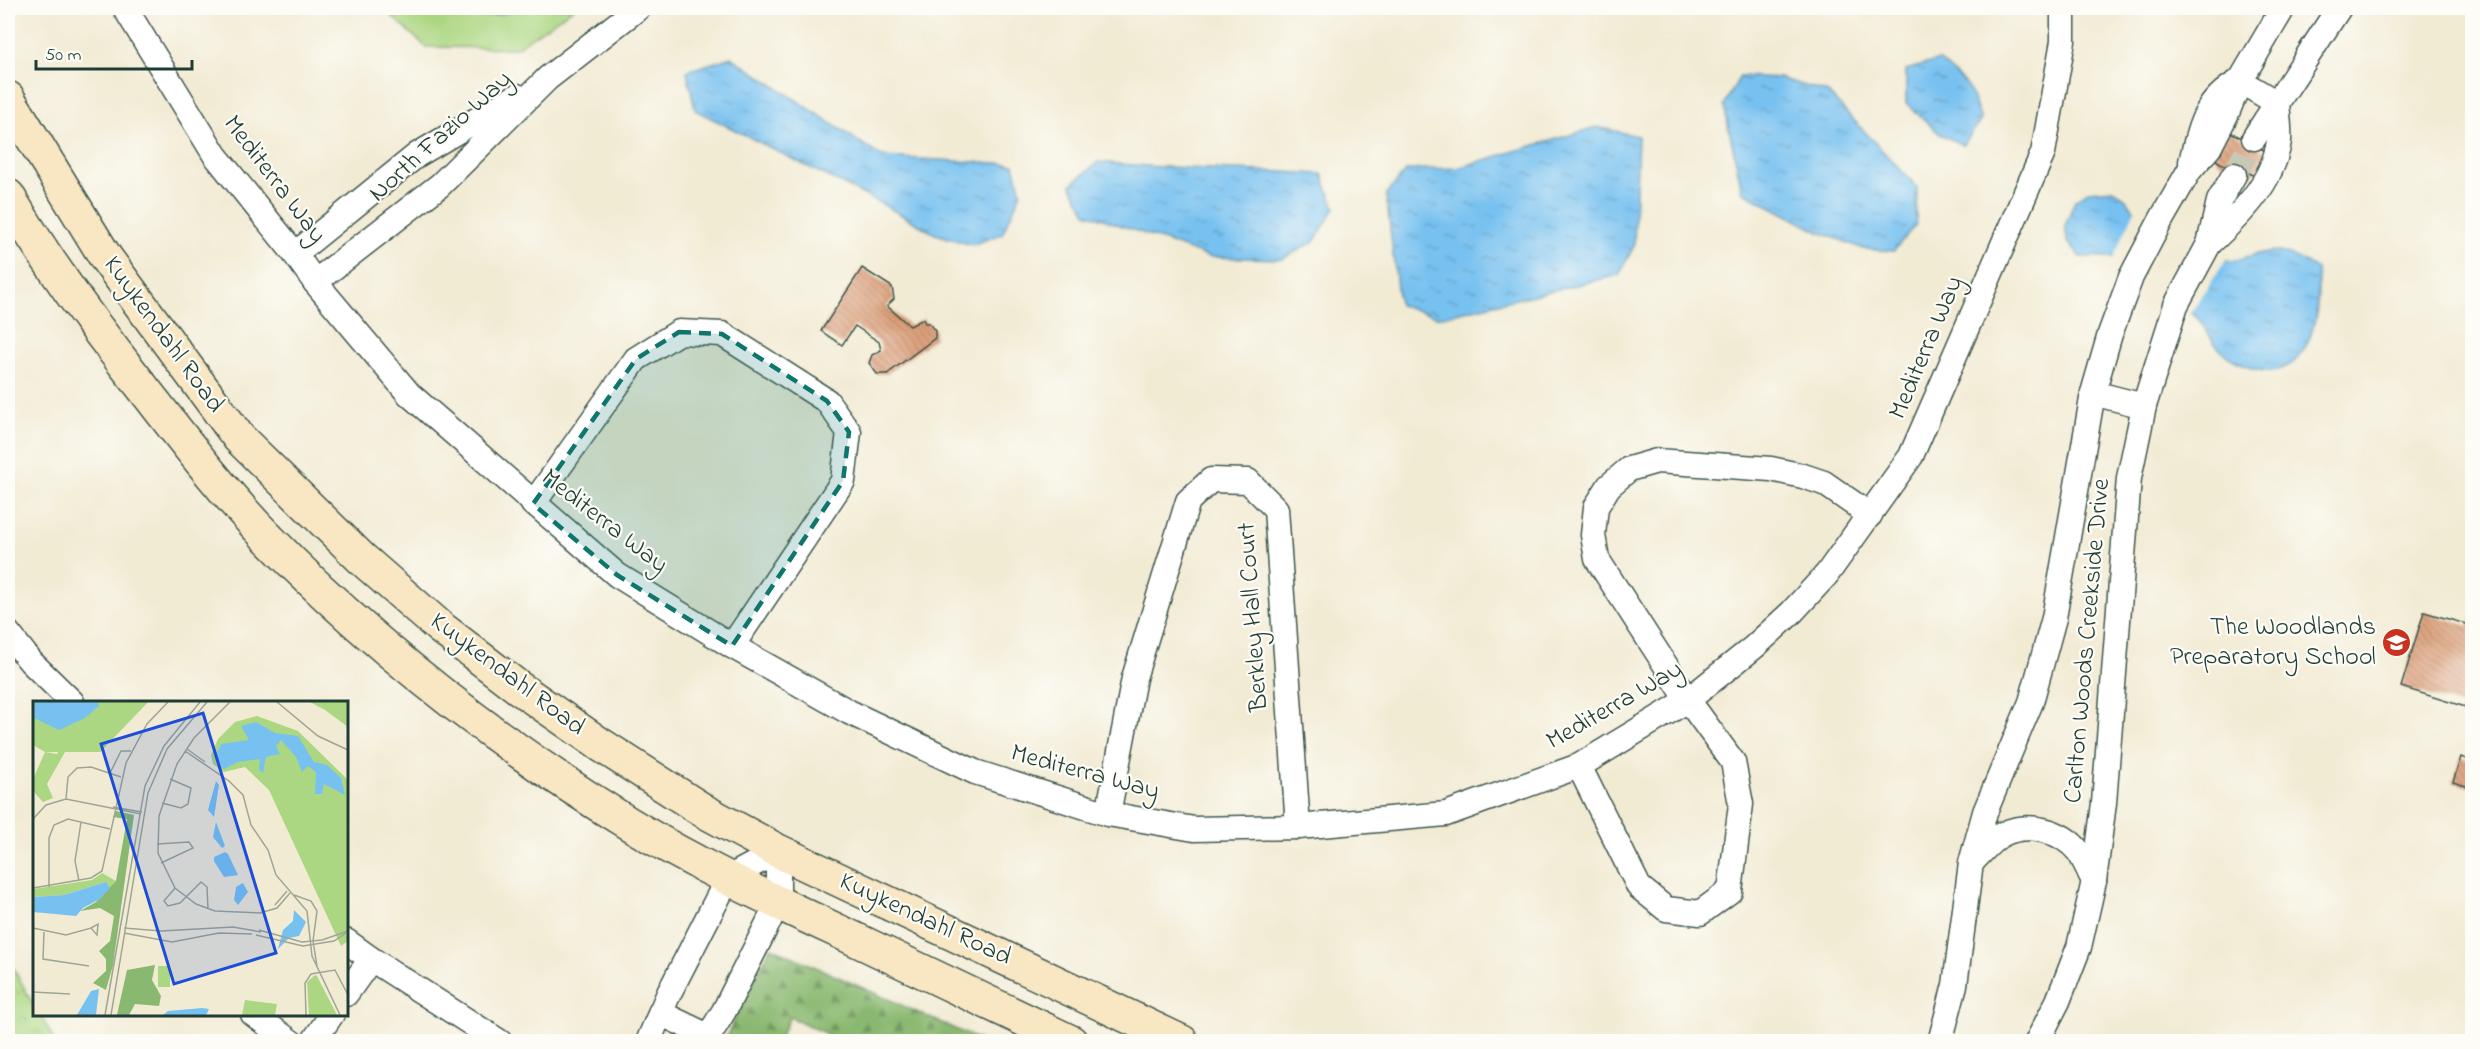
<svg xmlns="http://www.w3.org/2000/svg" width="2480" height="1049" viewBox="0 0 2480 1049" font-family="'Indie Flower',sans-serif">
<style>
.grass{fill:#acd782;stroke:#668a5b;stroke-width:1.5}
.forest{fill:url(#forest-firs);stroke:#547a52;stroke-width:1.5}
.park{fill:url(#park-crowns);stroke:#668a5b;stroke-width:1.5}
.water{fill:url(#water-ripples);stroke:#4b7f92;stroke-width:1.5}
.pier{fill:#f2ebd4}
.building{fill:url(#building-back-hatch)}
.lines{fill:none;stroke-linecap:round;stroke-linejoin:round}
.minor-tunnel{stroke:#c8c8b4;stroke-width:24;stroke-dasharray:24 12;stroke-linecap:butt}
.minor-casing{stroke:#3f574c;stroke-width:27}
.secondary-casing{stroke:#3f574c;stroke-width:36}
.minor{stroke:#fff;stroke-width:24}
.secondary{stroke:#f9e7c3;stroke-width:33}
.marked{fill:#0f766e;fill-opacity:0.2;stroke:#0f766e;stroke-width:4.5;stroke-dasharray:12 8;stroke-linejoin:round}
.labels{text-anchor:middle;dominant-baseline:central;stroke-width:4.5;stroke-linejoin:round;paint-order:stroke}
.street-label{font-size:26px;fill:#1f3d34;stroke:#fdfcf7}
.poi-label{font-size:26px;fill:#1f3d34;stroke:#fdfcf7;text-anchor:end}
.inset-road{fill:none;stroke:#9ea594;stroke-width:1.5}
.view{fill:#1d4ed8;fill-opacity:0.15;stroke:#1d4ed8;stroke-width:3}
.inset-edge{fill:none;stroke:#1f3d34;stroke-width:3}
</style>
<defs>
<pattern id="forest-firs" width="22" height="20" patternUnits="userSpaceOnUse" patternTransform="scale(1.5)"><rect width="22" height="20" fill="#89b870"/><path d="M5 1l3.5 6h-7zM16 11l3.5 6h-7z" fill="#6f975d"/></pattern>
<pattern id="park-crowns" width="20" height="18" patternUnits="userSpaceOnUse" patternTransform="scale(1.5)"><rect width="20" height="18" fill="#acd782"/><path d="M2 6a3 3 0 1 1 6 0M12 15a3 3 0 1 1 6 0" fill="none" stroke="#94b971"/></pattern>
<pattern id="water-ripples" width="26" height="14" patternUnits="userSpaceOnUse" patternTransform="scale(1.5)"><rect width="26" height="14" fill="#77c1f0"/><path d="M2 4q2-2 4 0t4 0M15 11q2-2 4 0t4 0" fill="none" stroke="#619ec3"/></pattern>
<pattern id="building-back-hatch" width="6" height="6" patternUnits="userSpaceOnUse" patternTransform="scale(1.5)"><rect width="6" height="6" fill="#db9b75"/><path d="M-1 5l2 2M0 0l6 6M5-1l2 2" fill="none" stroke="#b18061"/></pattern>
</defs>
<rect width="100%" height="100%" fill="#fdfcf7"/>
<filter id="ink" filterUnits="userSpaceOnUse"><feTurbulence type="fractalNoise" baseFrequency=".0167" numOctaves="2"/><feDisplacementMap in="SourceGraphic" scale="12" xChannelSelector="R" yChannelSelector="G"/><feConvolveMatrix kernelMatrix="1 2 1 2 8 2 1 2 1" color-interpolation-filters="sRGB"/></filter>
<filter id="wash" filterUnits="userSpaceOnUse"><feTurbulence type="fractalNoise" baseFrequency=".008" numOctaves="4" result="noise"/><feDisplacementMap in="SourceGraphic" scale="24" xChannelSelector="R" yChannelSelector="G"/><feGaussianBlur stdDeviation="1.35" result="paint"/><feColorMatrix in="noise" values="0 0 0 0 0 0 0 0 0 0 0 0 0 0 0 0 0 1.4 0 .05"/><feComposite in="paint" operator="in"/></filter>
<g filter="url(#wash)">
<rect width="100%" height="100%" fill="#f2ebd4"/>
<path class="grass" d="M383,8h191l-58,40 -90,-1z"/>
<path class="forest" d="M771,947l211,94h-140l-52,-24 -12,24h-54z"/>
<path class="park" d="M8,958l26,48v8l6,1 15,26h-47z"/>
<g class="water">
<path d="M451,8h72c-24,8 -50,14 -72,0z"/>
<path d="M731,57l151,100 132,7 7,29 -19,41 -30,11 -37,-11 -51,-29 -189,-95 -8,-39z"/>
<path d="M1939,60l29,26 13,34 -18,25 -23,-11 -34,-31v-33z"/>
<path d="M1740,76l39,2 49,15 89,94 -1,37 -22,27 -30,-2 -45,-17 -77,-41 -18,-86z"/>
<path d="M1597,127l41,9 -4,110 -15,29 -180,42 -40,-12 -13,-111 21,-24 50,-2z"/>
<path d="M1098,162c74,8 149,7 224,12l13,34 -21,34 -32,17 -73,-2 -123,-44 -15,-28z"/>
<path d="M2114,189l12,10 8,11 93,50 5,1c42,-11 46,-17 85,9 6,58 -16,132 -88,87 -16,-10 -22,-29 -34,-42 -5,-7 -75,-55 -83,-57 -9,-3 -22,-1 -32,-1l-13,-16 -2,-15 10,-26 13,-9z"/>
</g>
<path class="pier" d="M2136,208l92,49 -38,57 -78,-53z"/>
<g id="blocks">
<g class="building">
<path d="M2227,130l40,22 -13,24 -23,-13 -7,2 -7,-4 -2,-9z"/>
<path d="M862,268l30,19 2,12 -7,7 23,20 13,-7 2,4h4l6,8v7l-48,36h-10l-8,-11 3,-8 9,-5 -2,-8 -24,-16 -13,19 -21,-14z"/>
<path d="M2424,612l45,13 3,-10v94l-71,-22z"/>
<path d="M2472,755v33l-19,-6 8,-25 8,3z"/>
</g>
</g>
</g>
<g filter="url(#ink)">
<use href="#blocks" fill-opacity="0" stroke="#3f574c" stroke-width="1.5"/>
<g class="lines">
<path class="minor-tunnel" d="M2234,175l20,-37"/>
<defs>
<g id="minor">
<path d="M125,8l90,147 80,99 20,28 94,112 208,181 115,71 117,66 126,60 133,42 86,15 104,-2 148,-13 133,-48 109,-66 66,-53 38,-35 35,-38 84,-118 132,-303 20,-112v-33"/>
<path d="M2240,81l37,22"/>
<path d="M2254,138l85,-130"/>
<path d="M2191,162c9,-36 13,-60 47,-80"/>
<path d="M2209,244c30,-28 64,-60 70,-103 1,-12 -1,-26 -2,-38"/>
<path d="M295,254l122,-99 100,-59"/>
<path d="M315,282l125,-97 108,-107 90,-70"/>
<path d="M2093,393l51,13"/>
<path d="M533,504l103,-145 43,-27 43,2 105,67 22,31 -6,49 -111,165"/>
<path d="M8,633l23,29 41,40"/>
<path d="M1579,766l60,121 27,22 34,4 30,-22 11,-87 -8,-42 -45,-62 -91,-141 -4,-24 3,-28 13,-21 20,-17 28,-8 114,8 32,7 21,7 46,32"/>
<path d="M1108,814l26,-136 54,-177 23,-21 37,1 28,28 22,318"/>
<path d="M1972,862c9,-9 20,-23 31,-28 25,-12 59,-4 76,18 6,9 10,20 15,29"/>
<path d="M346,941l25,18 129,83"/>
<path d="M346,994l25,-35"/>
<path d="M660,1013l48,23"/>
<path d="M253,1014l38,28"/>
<path d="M313,1042l19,-28"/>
<path d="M648,1042l21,-49 59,-115 50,-27v52l-54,108 -19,31"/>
<path d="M1940,1042l15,-57 16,-122 14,-51 46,-110 23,-84 39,-225 17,-59 21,-57 30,-57 28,-49 20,-23 18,-35 13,-32 43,-73"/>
<path d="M2037,1042l21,-41 21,-54 15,-66 10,-78 25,-325 15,-72 32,-101 33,-61 10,-43 15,-26"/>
</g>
<g id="secondary">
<path d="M8,98l98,160 133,180 122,120 80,70 78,60 82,57 103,66 74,40 404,191"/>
<path d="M8,196c39,66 84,128 132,188 40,51 79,103 124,150 108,112 232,208 364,289 67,41 139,75 210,108 78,37 155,74 233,111"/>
</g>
</defs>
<use href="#minor" class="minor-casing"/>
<use href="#secondary" class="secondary-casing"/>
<use href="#minor" class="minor"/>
<use href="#secondary" class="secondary"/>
</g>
</g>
<path class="marked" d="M679,332l43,2 105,67 22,31 -6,49 -111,165 -115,-71 -84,-71 103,-145z"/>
<defs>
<symbol id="school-disc" viewBox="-11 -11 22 22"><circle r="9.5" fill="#c8321e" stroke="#fdfcf7"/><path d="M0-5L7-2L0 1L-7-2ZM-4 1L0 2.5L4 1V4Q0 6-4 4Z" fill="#fff"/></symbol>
</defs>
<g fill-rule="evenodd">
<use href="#school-disc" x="2380" y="626" width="33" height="33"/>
</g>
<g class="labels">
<g class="street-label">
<text transform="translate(441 137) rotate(-42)">North Fazio Way</text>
<text transform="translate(274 180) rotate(53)">Mediterra Way</text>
<text transform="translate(163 335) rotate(54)">Kuykendahl Road</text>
<text transform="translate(1927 348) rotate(-67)">Mediterra Way</text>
<text transform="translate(604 522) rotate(38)">Mediterra Way</text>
<text transform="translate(1254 617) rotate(-94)">Berkley Hall Court</text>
<text transform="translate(2088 641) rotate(-85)">Carlton Woods Creekside Drive</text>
<text transform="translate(507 675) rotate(37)">Kuykendahl Road</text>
<text transform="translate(1615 706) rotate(-30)">Mediterra Way</text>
<text transform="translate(1085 773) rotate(15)">Mediterra Way</text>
<text transform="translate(925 920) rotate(25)">Kuykendahl Road</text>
</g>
<g class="poi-label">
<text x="2376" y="628">The Woodlands<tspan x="2376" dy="30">Preparatory School</tspan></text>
</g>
</g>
<g transform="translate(33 701)">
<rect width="315" height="315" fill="#f2ebd4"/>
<path d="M115,1l-48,50h-35l-18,32 6,14 -10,4 -10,-11v-12l12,-27 12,2 4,-7zM277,1h38v25l-23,-17zM224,15l41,15 49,48 1,162 -7,5 -72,-156 -24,-23 -21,5 -11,-8 -2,-9 7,-16 17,-17zM69,172l14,8 -6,7 -4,-6 -42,13 -31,2v-8l59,-9zM125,265h12v21h-12zM212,299l32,4 -2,11h-33z" fill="#acd782"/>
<path d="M83,110l18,4 -21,150 -7,25 -13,-7 13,-12v-12l-7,-8 11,-10 4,-25 -14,-8 -20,3 16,-9 20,-21 11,-62 -14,-2zM122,264l-3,15 9,16 -2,10 -24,-2 -6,11h-12l10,-45z" fill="#89b870"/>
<path d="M0,1h115l-48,50h-55l-12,-7zM282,274l2,1 20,39h-28l-2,-33z" fill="#acd782"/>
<path d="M0,1h65l1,4 -14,12 -26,12 -25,-12zM223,21l19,11 23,3 16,26 13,3 14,13 4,17 -21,-11 -2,10h-7l1,-22 -8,-6 -6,6 -6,-15 -15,-17 -5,6 4,8 -14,3 -3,16 -4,-3 1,-11 -22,3 -14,7 -5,-3 -4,-9 6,-13 28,-4 -8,-14zM183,80l3,4 -5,32 -6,-7zM183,121l9,24 -3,2 -9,-11zM192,151l3,2 10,21 -14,2 -10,-16v-4zM73,181l4,6 -10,11 -17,9 -7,8 -43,-4v-15l31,-2zM210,182l5,9 -10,13 -4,-5 2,-13zM261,209l12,12 -7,14 -10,2 -11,11 5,-19 10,-9zM66,288l-3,26h-19l14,-24zM169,307l7,1 -3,6h-43l5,-4z" fill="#77c1f0"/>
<path class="inset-road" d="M197,1l-36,36 -17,26 -18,52 -1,37 17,35 21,16 19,7 45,2 17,-5 13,-15M244,1l41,34 30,14M154,48l18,13M152,50l44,30 14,14 8,30 17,25 8,25 31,36 5,45 28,59M77,72l11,-22h10M33,98l2,-22 9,-9 14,-1 30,10M129,102l19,5 7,-4 3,-16 -21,-9M80,106l29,5M0,118l13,-14 20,-6 75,15M124,143l32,-2 4,6 -32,15M46,180l-4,-20 6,-39M16,186v-49l5,-13 14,-6 42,10M0,187l58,-10 11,-7 24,-108 21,-39 21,-22M142,187l-11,13 4,5 12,-3 21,-21 6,5 1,22M261,194l17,6 6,10 -4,30 4,25M242,204l12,-14M0,227l33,7 25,-7 6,7 1,-11 -7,4M91,227l37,3 72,-4 28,5M226,229l43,12 20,-2 26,-9M11,231l-1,27 46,7M91,232l48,9 47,-9 33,1M223,234l47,11 31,-5 12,-8M0,291l37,2M72,314l40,-229 19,-40 36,-44M78,314l37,-222 19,-44 40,-47M273,314l-1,-32 6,-9 24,-4 13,25"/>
<path class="view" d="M170,12l73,240 -102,31 -73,-240z"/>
<rect width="315" height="315" class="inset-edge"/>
</g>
<rect width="2480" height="1049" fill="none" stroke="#fdfcf7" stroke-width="30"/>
<path d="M36 60v9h156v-9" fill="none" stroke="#1f3d34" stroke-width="3"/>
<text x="45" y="60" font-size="18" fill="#1f3d34" stroke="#fdfcf7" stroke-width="4.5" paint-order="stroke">50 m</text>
</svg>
